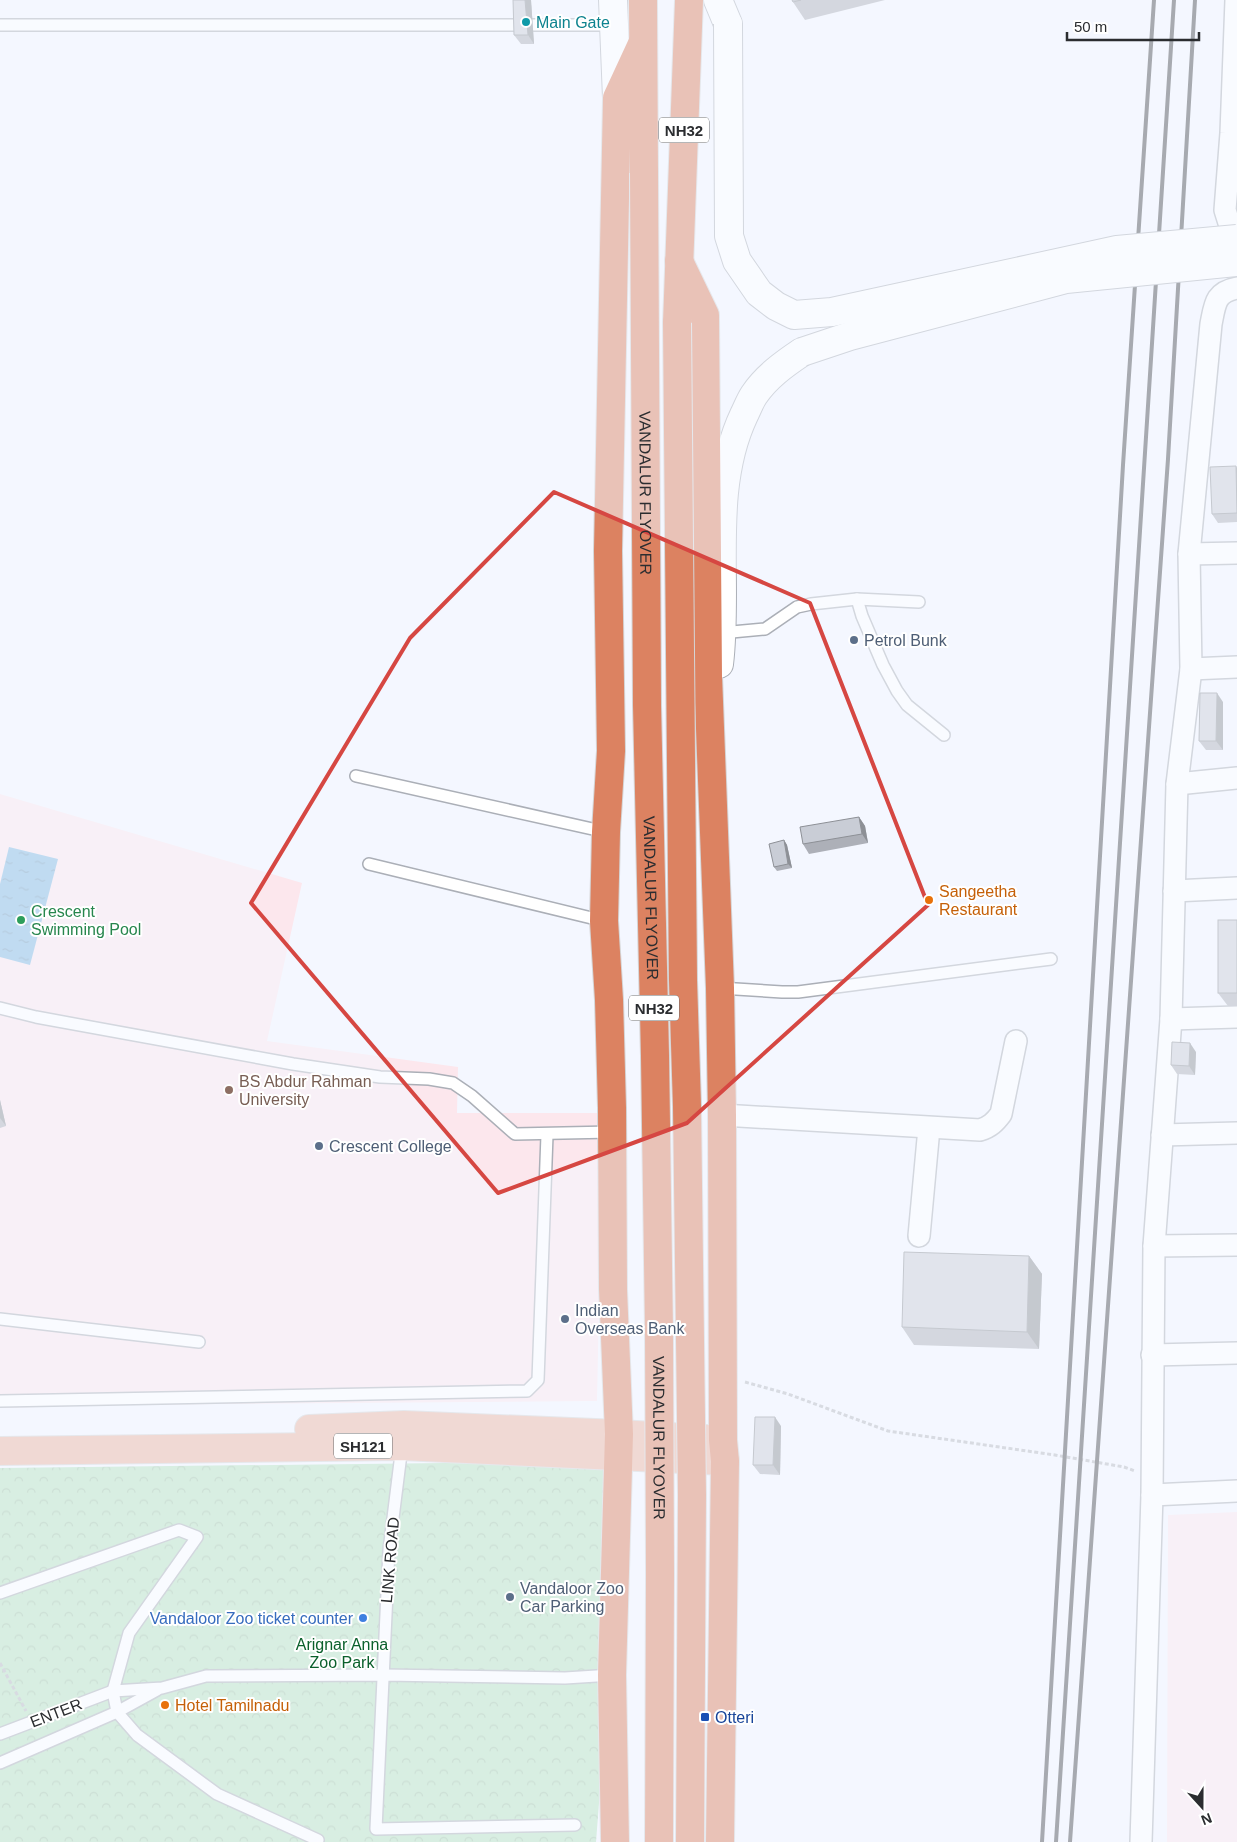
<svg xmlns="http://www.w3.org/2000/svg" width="1237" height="1842" viewBox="0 0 1237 1842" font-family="Arial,sans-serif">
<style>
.education{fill:#fce7ed}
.park{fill:url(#park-crowns)}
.water{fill:url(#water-ripples)}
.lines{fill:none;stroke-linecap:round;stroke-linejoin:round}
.lane-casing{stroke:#abafb7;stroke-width:14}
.street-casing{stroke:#abafb7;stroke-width:24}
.secondary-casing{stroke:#abafb7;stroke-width:30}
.primary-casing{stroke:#d5d5d6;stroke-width:30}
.highway-casing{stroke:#d5d5d6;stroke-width:30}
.path{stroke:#b5b8be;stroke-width:3;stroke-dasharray:4 2.5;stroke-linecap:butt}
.lane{stroke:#fff;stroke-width:11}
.street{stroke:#fff;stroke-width:21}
.secondary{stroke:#fff;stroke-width:28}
.primary{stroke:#eab4a0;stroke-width:28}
.highway{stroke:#dc8261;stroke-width:28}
.rail{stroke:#4a4c50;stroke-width:4}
.secondary-bridge-casing{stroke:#abafb7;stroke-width:30;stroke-linecap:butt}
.highway-bridge-casing{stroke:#d5d5d6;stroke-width:30;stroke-linecap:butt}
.secondary-bridge{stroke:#fff;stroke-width:28}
.highway-bridge{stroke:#dc8261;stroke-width:28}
.wall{fill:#adb0b8}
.shaded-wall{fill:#8d9096}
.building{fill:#c9cdd6;stroke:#8d9096}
.marked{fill:none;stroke:#d64742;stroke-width:4;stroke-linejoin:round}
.culture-dot{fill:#0f9aa8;stroke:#fff;stroke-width:2}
.service-dot{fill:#5c6f8a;stroke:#fff;stroke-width:2}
.food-dot{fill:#e8710a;stroke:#fff;stroke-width:2}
.leisure-dot{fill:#2e9e5b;stroke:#fff;stroke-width:2}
.education-dot{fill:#8d6e63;stroke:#fff;stroke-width:2}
.shop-dot{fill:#3f7fe0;stroke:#fff;stroke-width:2}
.transit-dot{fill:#1a4fb4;stroke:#fff;stroke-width:2}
.labels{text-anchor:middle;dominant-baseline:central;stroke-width:4;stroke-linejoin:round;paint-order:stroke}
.shield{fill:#fff;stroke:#6b6c6e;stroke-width:1}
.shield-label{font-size:15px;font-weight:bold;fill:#2b2d30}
.culture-label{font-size:16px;fill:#0d838f;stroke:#fff;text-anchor:start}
.street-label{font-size:16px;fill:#2b2d30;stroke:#fff}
.service-label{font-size:16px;fill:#4e5e75;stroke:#fff;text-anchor:start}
.food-label{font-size:16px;fill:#c56008;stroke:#fff;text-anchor:start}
.leisure-label{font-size:16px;fill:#27864d;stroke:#fff;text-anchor:start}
.education-label{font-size:16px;fill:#785e54;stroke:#fff;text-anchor:start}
.shop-label{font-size:16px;fill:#366cbe;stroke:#fff;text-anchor:end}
.park-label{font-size:16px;fill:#0b602c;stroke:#fff}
.transit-label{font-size:16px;fill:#164399;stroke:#fff;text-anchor:start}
</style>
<defs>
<pattern id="park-crowns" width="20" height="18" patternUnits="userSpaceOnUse" patternTransform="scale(1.25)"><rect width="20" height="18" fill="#b6e2be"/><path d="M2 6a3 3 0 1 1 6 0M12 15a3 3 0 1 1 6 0" fill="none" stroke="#9dc2a4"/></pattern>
<pattern id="water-ripples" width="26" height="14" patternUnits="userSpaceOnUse" patternTransform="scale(1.25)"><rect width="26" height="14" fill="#82b9e1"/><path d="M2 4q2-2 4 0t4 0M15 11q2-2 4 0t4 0" fill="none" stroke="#6b97b7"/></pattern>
</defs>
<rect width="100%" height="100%" fill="#f4f7ff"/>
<g class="education">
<path d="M0,794l302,89 -35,158 191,26 -1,46h146l-6,288 -487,4 -110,3z"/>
<path d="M1237,1512v330h-70l1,-327z"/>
</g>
<path class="park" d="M445,1463l180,2 -29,377h-596v-374z"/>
<path class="water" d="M9,847l49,12 -28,106 -30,-8v-73z"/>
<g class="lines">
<defs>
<g id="lane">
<path d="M0,25h613"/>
<path d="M857,599l5,17 21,49 14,26 10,14 37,30"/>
<path d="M721,633l44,-4 32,-22 14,-3 46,-5 62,3"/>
<path d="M356,776l250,56"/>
<path d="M369,864l235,57"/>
<path d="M720,988l62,4h16l253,-33"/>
<path d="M0,1008l36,9 257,47 87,13 49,2 24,4 19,13 43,38 97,-2"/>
<path d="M0,1319l199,23"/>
<path d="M0,1401l527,-10 11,-11 9,-245"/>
<path d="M402,1446l-13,104 -13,279 199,-4"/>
<path d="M0,1593l179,-63 18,7 -68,96 -16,58 4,21 20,23 80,59 101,46"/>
<path d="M0,1734l113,-43 49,-3 44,-12 177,-1 182,3 47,-3"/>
<path d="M0,1763l117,-51 40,-22"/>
</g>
<g id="street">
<path d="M1236,0l-5,133 -6,77 5,16 7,5"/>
<path d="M1189,554l48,-1"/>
<path d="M1191,669l46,-2"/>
<path d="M1177,784l60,-6"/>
<path d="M1174,891l63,-3"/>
<path d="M1171,1019l66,-2"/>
<path d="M722,1115l258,15c10,-3 15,-8 21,-16l15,-73"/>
<path d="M1162,1135l75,-2"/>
<path d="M919,1236l10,-108"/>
<path d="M1154,1246l83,-1"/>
<path d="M1152,1355l85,-2"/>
<path d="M1152,1495l85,-4"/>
<path d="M1141,1842l11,-347 2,-249 17,-227 6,-235 14,-115 -2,-115 22,-230c4,-20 4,-32 26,-36"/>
</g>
<g id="secondary">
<path d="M613,0l4,98"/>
<path d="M718,0l10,24"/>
<path d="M719,664c10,-81 -11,-173 25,-249 3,-6 6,-14 10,-20 12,-18 30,-31 48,-43"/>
</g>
<g id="primary">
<path d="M309,1429l95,-4 215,9 104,6"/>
<path d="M0,1451l402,-5 323,15"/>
</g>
<g id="highway">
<path d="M643,0l1,173"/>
<path d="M679,261l26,54 3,361 12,312 2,127 1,325 2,21 -5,381"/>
<path d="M677,323l12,-323"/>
<path d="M615,1842l-3,-167 7,-241 -6,-145 -1,-181 -3,-108 -5,-79 2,-89 5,-81 -3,-200 9,-453 25,-54"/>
</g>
</defs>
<use href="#lane" class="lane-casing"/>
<use href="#street" class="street-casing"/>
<use href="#secondary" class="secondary-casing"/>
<use href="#primary" class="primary-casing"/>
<use href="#highway" class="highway-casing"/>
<g class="path">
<path d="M745,1382l43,12 100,37 167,24 69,12 11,4"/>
<path d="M0,1663l26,48"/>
</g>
<use href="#lane" class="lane"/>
<use href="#street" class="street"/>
<use href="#secondary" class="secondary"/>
<use href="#primary" class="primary"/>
<use href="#highway" class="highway"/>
<g class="rail">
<path d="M1042,1842l81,-1377 31,-465"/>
<path d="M1056,1842l118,-1842"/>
<path d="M1070,1842l98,-1383 27,-459"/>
</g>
<defs>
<g id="secondary-bridge">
<path d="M728,24l1,212 8,25 22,32 17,13 18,9 38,-3 285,-62 120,-11"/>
<path d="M802,352l48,-16 216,-57 171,-17"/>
</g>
<g id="highway-bridge">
<path id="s1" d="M644,173l3,532 8,351 4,276 1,242 -1,268"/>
<path d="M677,323l6,657 4,126 5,389 -2,347"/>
</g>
</defs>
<use href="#secondary-bridge" class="secondary-bridge-casing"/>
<use href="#highway-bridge" class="highway-bridge-casing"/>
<use href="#secondary-bridge" class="secondary-bridge"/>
<use href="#highway-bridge" class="highway-bridge"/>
</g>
<g class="wall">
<path d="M513,0h18l3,44h-13l-7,-9z"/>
<path d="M792,0h93l-80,20 -12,-18z"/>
<path d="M1237,468v54l-19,1 -6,-9z"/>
<path d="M1223,702v48h-17l-7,-9z"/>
<path d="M859,817l6,9 3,17 -59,11 -6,-10z"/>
<path d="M784,840l3,5 5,23 -15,3 -3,-4z"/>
<path d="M1237,920v86h-9l-10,-13z"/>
<path d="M1196,1052l-1,23 -18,-1 -6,-9z"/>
<path d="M0,1100l6,26 -6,2z"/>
<path d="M1029,1256l13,18 -3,75 -125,-4 -12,-18z"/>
<path d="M781,1426l-1,49 -20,-1 -7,-9z"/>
</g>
<g class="shaded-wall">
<path d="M525,0h6l3,44 -6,-9z"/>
<path d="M1236,466l1,2v39z"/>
<path d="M1217,693l6,9v48l-7,-9z"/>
<path d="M859,817l6,9 3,17 -6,-9z"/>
<path d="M784,840l3,5 5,23 -4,-4z"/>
<path d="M1190,1043l6,9 -1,23 -6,-9z"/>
<path d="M0,1100l6,26 -6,-8z"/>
<path d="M1029,1256l13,18 -3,75 -12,-17z"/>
<path d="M775,1417l6,9 -1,49 -7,-10z"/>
</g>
<g class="building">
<path d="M513,0h12l3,35h-14z"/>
<path d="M792,0h9l-8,2z"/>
<path d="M1236,466l1,47 -25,1 -2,-47z"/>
<path d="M1200,693h17l-1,48h-17z"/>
<path d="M859,817l3,17 -59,10 -3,-17z"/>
<path d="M784,840l4,24 -14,3 -5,-23z"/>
<rect x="1218" y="920" width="19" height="73"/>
<path d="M1172,1042l18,1 -1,23 -18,-1z"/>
<path d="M904,1252l125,4 -2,76 -125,-5z"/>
<path d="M755,1417h20l-2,48h-20z"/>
</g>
<path d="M0 0H1237V1842H0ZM554,492l256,111 118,302 -241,218 -189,70 -247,-290 159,-265z" fill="#f4f7ff" fill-opacity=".55" fill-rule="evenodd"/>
<path class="marked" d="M554,492l256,111 118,302 -241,218 -189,70 -247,-290 159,-265z"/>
<circle class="culture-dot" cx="526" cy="22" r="5"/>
<g class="service-dot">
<circle cx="854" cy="640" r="5"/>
<circle cx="319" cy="1146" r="5"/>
<circle cx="565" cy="1319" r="5"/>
<circle cx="510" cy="1597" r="5"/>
</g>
<g class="food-dot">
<circle cx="929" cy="900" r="5"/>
<circle cx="165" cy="1705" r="5"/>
</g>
<circle class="leisure-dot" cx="21" cy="920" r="5"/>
<circle class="education-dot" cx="229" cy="1090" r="5"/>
<circle class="shop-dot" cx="363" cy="1618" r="5"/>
<rect class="transit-dot" x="700" y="1712" width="10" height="10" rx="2.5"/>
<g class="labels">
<g class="shield">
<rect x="659" y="117.5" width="50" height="25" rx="4"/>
<rect x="629" y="995.5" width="50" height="25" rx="4"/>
<rect x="334" y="1433.5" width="58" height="25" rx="4"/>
</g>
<g class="shield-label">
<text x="684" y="130">NH32</text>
<text x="654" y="1008">NH32</text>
<text x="363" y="1446">SH121</text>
</g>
<g class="culture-label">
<text x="536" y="22">Main Gate</text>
</g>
<g class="street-label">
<text stroke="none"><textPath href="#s1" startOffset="320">VANDALUR FLYOVER</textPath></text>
<text stroke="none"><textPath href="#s1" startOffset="725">VANDALUR FLYOVER</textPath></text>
<text stroke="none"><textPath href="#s1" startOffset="1265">VANDALUR FLYOVER</textPath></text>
<text transform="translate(390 1560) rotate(-85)">LINK ROAD</text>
<text transform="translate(56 1713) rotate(-21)">ENTER</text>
</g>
<g class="service-label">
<text x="864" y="640">Petrol Bunk</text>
<text x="329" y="1146">Crescent College</text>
<text x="575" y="1310">Indian<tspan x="575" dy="18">Overseas Bank</tspan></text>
<text x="520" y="1588">Vandaloor Zoo<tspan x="520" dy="18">Car Parking</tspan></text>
</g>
<g class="food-label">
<text x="939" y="891">Sangeetha<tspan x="939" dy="18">Restaurant</tspan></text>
<text x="175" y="1705">Hotel Tamilnadu</text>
</g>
<g class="leisure-label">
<text x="31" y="911">Crescent<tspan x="31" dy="18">Swimming Pool</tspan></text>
</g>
<g class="education-label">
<text x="239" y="1081">BS Abdur Rahman<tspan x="239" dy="18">University</tspan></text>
</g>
<g class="shop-label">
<text x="353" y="1618">Vandaloor Zoo ticket counter</text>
</g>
<g class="park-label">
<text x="342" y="1644">Arignar Anna<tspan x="342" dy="18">Zoo Park</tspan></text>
</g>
<g class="transit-label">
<text x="715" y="1717">Otteri</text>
</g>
</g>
<g transform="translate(1202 1807) rotate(159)" stroke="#ffffff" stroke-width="4" paint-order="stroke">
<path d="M0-4L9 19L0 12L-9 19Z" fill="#2b2d30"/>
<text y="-8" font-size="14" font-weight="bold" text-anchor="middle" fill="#2b2d30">N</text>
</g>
<path d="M1067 32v8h132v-8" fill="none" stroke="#2b2d30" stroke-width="2.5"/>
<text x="1074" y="32" font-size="15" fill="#2b2d30" stroke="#ffffff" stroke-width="4" paint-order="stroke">50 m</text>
</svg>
